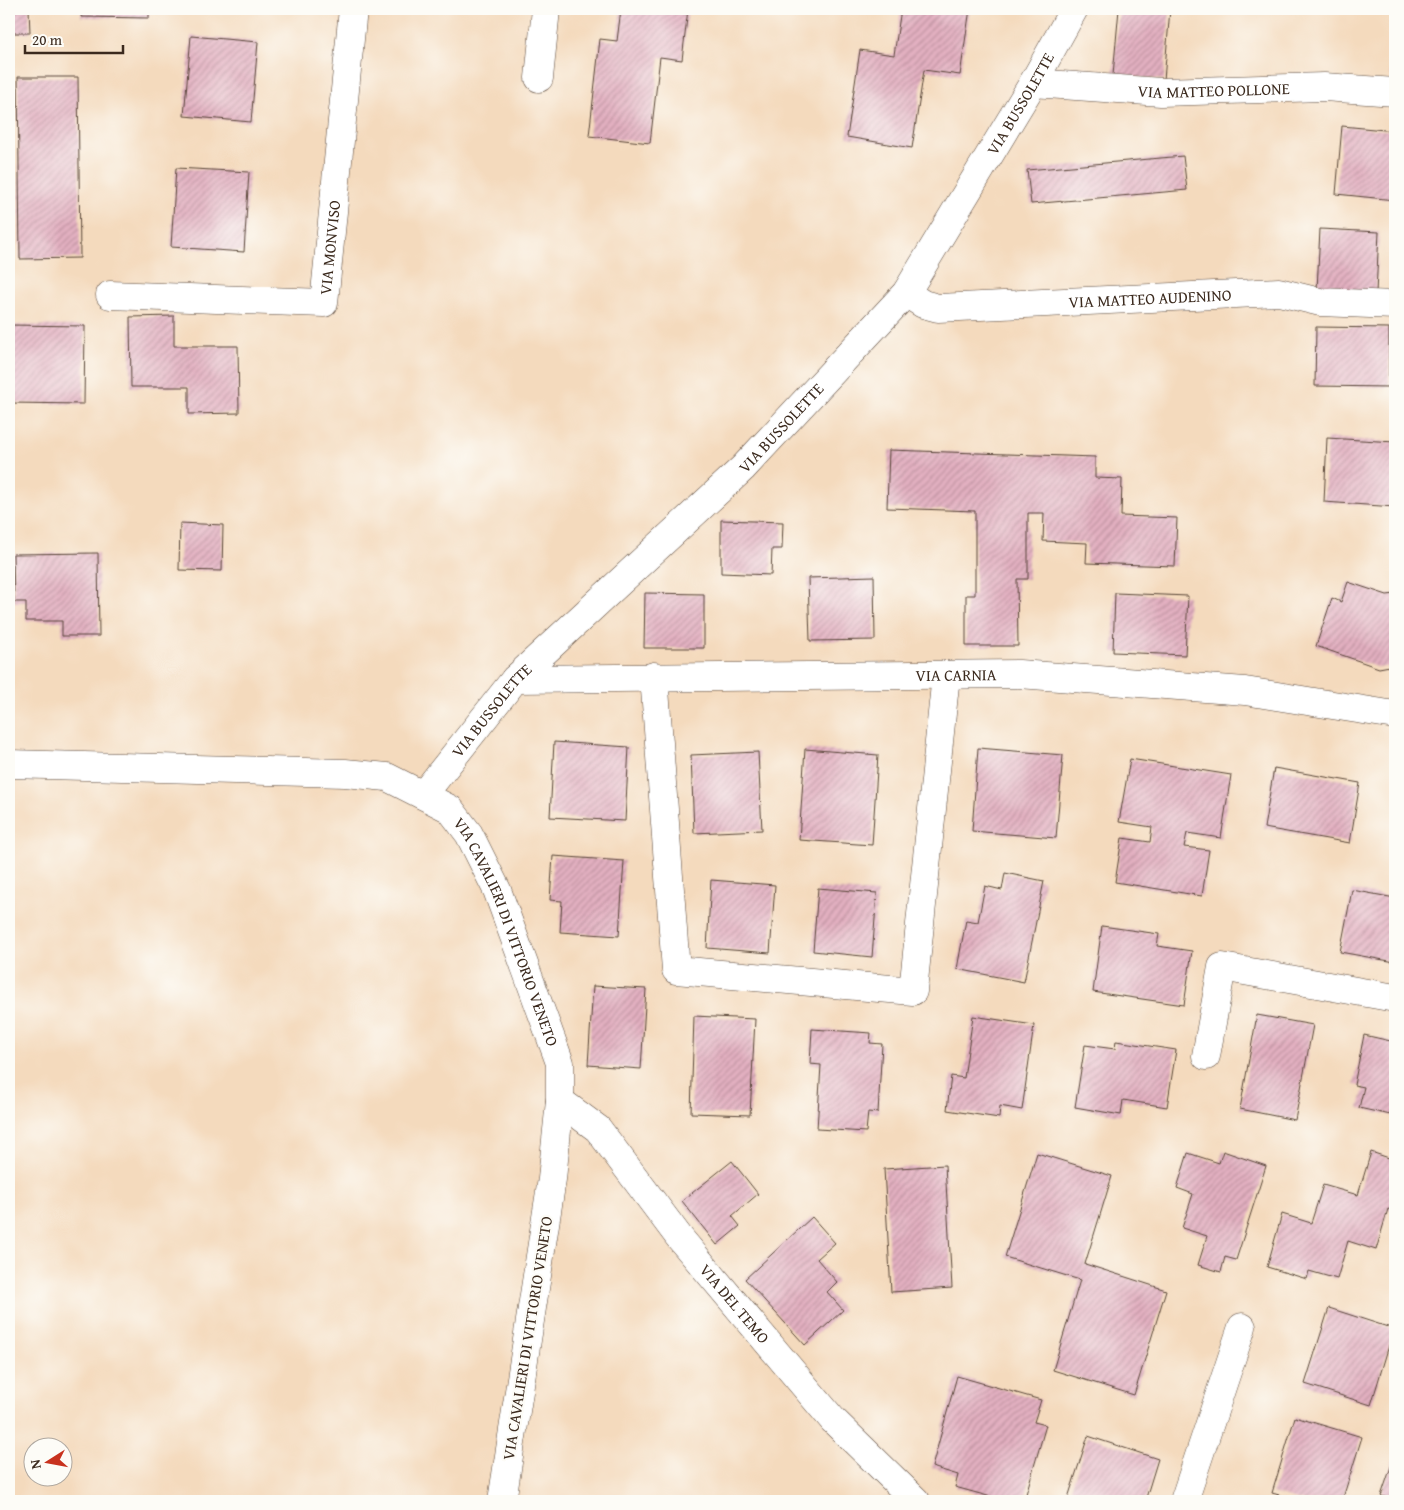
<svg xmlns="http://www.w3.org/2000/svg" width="1404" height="1510" viewBox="0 0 1404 1510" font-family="'Gentium Book Plus',serif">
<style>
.building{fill:url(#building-hatch)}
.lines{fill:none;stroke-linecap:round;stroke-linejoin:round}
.minor-casing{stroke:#574436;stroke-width:29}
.minor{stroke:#fff;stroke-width:28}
.labels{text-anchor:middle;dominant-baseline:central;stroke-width:4.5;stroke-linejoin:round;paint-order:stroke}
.street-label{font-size:16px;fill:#3b2a1e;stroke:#fdfcf7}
</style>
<defs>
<pattern id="building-hatch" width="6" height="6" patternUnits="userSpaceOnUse" patternTransform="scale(1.25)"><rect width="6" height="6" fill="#e3b0c1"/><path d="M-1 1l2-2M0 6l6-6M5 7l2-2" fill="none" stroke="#b98f9c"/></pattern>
</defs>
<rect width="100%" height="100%" fill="#fdfcf7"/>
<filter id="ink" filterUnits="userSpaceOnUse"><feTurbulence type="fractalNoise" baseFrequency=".02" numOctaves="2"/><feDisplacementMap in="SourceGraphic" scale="10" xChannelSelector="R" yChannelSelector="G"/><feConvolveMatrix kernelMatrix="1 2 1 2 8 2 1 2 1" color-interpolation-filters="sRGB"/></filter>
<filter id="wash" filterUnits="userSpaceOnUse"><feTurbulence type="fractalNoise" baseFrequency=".0096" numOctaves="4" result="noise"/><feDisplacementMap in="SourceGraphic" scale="20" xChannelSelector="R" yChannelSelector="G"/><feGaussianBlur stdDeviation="1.12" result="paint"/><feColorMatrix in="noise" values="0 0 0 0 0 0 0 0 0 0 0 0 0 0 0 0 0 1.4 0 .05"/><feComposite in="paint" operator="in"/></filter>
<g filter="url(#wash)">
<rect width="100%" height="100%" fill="#f4dabd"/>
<g id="blocks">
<g class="building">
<path d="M9,9h20l1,24h-21z"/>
<path d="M82,9h67v9l-68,-1z"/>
<path d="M621,9h67l-6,51 -22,-3 -10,86 -61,-7 11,-97 17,2z"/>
<path d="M901,9h69l-10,66 -36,-5 -12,78 -65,-11 13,-87 34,5z"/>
<path d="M1119,9h51l-6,71 -51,-5z"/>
<path d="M191,36l67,6 -7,80 -67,-6z"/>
<path d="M1394,38h1v37h-5z"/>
<path d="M18,77h60l2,181 -60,1z"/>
<path d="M1342,126l53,5v69l-59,-6z"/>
<path d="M1183,156l4,34 -156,14 -4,-34z"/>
<path d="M176,168l73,4 -5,80 -73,-5z"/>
<path d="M1320,229l59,3 -3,61 -59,-3z"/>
<path d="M174,316v30h64l1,67 -50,1v-27h-58l-1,-70z"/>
<path d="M9,325l76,1 -1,78 -75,-1z"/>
<path d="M1316,327l73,1v59l-74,-1z"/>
<path d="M1327,438l68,4v65l-71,-5z"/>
<path d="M889,450l206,7v21l27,1 -1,37 56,2 -2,48 -89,-3 1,-20 -44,-2 1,-28h-16v66h-11l1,67h-52v-51h9v-84l-88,-3z"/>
<path d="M721,520l62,2 -1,27h-10l-1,26 -50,-2z"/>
<path d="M180,523l43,2 -1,46 -43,-1z"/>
<path d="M98,553l1,83h-37v-15h-36v-19h-12l-1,-48z"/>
<path d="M874,576l1,64 -65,1 -2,-63z"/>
<path d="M1348,582l39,13 8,-1v71l-16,3 -63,-22 16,-48 9,4z"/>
<path d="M645,593l59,1v54h-60z"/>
<path d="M1115,593l73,3 -3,59 -72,-3z"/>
<path d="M554,742l75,5 -4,74 -75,-4z"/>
<path d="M978,748l85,7 -7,83 -84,-7z"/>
<path d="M805,749l73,6 -6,90 -73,-5z"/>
<path d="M758,752l4,78 -68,3 -3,-78z"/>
<path d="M1130,759l101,16 -10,63 -34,-5 -3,14 25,3 -7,46 -87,-14 7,-44 28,4 2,-15 -33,-5z"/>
<path d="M1274,768l86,15 -10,60 -86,-15z"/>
<path d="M553,856l71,5 -5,75 -59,-4 2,-31 -12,-1z"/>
<path d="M1005,873l39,8 -20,101 -67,-13 9,-49 12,2 7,-36 17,4z"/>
<path d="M711,880l64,5 -5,68 -63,-5z"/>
<path d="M818,888l59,5 -5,64 -59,-6z"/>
<path d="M1352,890l43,8v64l-55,-10z"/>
<path d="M1102,926l57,8 -2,12 35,5 -8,54 -91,-13z"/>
<path d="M593,986l53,3 -5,80 -53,-4z"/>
<path d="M1257,1015l56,10 -18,95 -55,-11z"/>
<path d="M694,1016l61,3 -5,96 -59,-2z"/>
<path d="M973,1016l61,9 -12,85 -22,-4 -1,12 -52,-8 4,-34 13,2z"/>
<path d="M812,1029l59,4 -1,10 12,1 -4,69 -10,-1 -2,20 -49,-3 4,-64 -11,-1z"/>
<path d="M1364,1035l31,7v74l-36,-8 5,-21 -10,-2z"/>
<path d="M1116,1041l60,9 -9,57 -44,-7 -2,15 -46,-8 10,-62 30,4z"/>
<path d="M1223,1151l43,15 -30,94 -11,-3 -4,15 -23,-7 9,-29 -25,-8 11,-34 -16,-6 11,-35 31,10z"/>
<path d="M1371,1152l24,8v51l-7,-2 -12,41 -28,-9 -11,38 -28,-8 -2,8 -40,-12 15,-53 29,9 12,-38 35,10z"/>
<path d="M1037,1153l75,23 -27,88 81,26 -32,105 -81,-25 27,-90 -75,-23z"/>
<path d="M732,1161l26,33 -26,22 8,10 -23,19 -35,-44z"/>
<path d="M945,1165l7,123 -61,4 -7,-123z"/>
<path d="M812,1217l23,26 -18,16 20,23 -10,10 16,18 -38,35 -60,-66z"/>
<path d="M1329,1308l65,21 -23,76 -66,-21z"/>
<path d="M957,1376l84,24 -7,22 12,3 -22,76h-18l-51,-14 3,-12 -26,-8z"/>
<path d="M1295,1417l67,20 -20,64h-42l-28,-8z"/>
<path d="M1088,1436l70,23 -13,42h-78z"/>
<path d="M1395,1455v45l-14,-4z"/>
</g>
</g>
</g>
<g filter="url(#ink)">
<use href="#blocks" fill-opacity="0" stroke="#574436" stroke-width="1"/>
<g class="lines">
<defs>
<g id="minor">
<path d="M539,78l7,-69"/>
<path id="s1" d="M1033,83l128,9 163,-5 71,5"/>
<path id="s2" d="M906,293l17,11 15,4 341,-16 41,10 75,3"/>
<path id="s3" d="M110,295l214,8 29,-294"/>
<path d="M654,676l22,294 237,21 33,-316"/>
<path id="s4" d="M515,679l504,-5 226,17 150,24"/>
<path id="s5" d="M9,764l336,9 42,4 63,32 19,25 28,56 63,173v38l-8,78 -50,322"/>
<path id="s6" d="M423,795l92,-116 228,-211 163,-175 127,-210 41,-74"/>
<path d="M1206,1056l16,-89 173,31"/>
<path id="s7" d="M560,1101l38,28 81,108 154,183 83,81"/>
<path d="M1184,1501l58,-174"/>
</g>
</defs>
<use href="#minor" class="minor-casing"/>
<use href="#minor" class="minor"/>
</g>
</g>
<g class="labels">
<g class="street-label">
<text stroke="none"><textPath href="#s1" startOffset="181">VIA MATTEO POLLONE</textPath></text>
<text stroke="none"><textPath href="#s6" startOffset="919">VIA BUSSOLETTE</textPath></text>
<text stroke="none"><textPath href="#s3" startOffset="270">VIA MONVISO</textPath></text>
<text stroke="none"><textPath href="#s2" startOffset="248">VIA MATTEO AUDENINO</textPath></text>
<text stroke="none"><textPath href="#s6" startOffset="514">VIA BUSSOLETTE</textPath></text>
<text stroke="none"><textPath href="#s4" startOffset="441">VIA CARNIA</textPath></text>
<text stroke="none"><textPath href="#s6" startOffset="109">VIA BUSSOLETTE</textPath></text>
<text stroke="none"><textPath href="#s5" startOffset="585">VIA CAVALIERI DI VITTORIO VENETO</textPath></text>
<text stroke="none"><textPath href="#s7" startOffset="269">VIA DEL TEMO</textPath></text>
<text transform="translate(527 1338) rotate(-81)">VIA CAVALIERI DI VITTORIO VENETO</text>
</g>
</g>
<rect width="1404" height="1510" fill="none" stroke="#fdfcf7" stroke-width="30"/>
<g transform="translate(48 1462) rotate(259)"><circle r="24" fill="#fdfcf7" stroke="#afa8a0"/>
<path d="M0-4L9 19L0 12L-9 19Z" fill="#c8321e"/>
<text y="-8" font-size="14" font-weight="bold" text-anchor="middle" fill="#3b2a1e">N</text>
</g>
<path d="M25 45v8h98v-8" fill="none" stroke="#3b2a1e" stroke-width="2.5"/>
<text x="32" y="45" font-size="15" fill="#3b2a1e" stroke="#fdfcf7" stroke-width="4" paint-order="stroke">20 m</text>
</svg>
